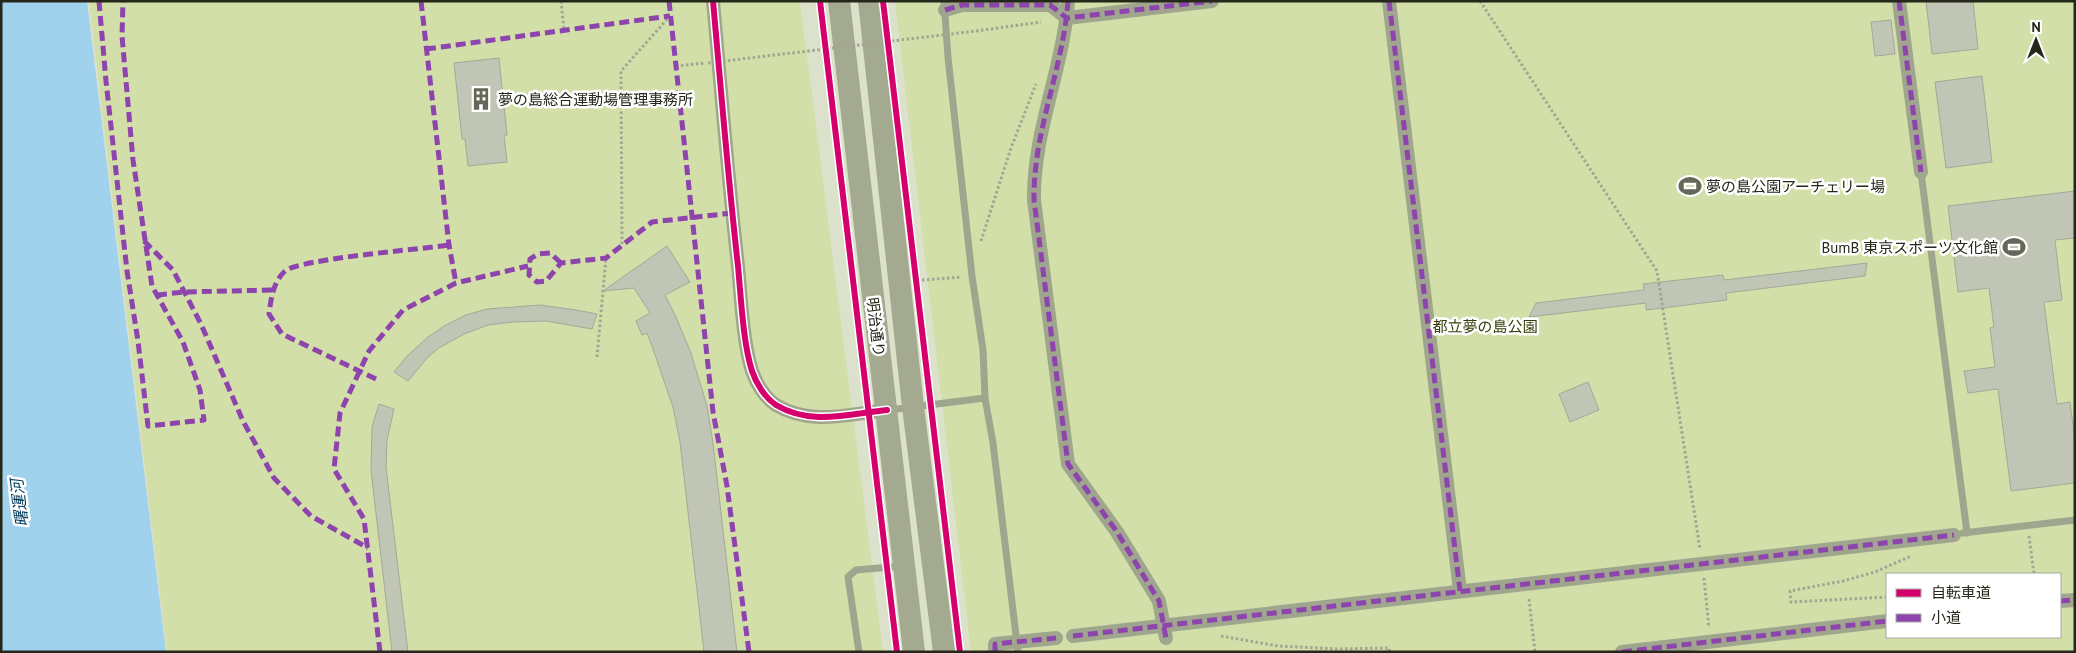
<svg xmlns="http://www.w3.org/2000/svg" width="2076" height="653" viewBox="0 0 2076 653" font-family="'PT Sans','Noto Sans JP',sans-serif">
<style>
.green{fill:#d3dfa9;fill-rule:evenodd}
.water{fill:#a0d2ed}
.building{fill:#c1c5b5;stroke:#a4a898}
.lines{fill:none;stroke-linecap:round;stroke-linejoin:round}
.path{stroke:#a1a693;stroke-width:3;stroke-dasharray:2.5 2.5;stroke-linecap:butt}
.lane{stroke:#a0a68d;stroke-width:7}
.street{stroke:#a0a68d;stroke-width:14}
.primary{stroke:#a4aa90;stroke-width:22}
.path-bridge{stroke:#a1a693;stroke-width:3;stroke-dasharray:2.5 2.5;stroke-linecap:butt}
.street-bridge{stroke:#a0a68d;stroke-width:14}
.quiet{stroke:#8e44ad;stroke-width:5;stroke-dasharray:10 5;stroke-linecap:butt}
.cycleway-casing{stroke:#fff;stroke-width:9}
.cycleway{stroke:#d6006c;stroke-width:6}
.labels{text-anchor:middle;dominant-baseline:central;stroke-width:5;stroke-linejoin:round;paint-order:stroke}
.poi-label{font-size:15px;fill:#242719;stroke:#fff;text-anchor:start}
.park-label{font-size:15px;fill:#353e06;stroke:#fff}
.street-label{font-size:15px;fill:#242719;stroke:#fff}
.water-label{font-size:16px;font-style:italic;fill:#003b5a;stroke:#fff}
</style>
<rect width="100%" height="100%" fill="#dce1cc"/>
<g class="green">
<path d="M89,1h711l83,651h-716z"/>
<path d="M895,1h1180v651h-1104zM1887,574h173v63h-173z"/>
</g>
<path class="water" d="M1,1h86l79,651h-165z"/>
<g class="building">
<path d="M1926,1h47l5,48 -46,5z"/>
<path d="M1891,20l4,34 -20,2 -4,-34z"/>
<path d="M499,58l8,77h-3l3,27 -39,4 -3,-27h-3l-8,-76z"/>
<path d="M1982,76l10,86 -46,6 -11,-86z"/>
<path d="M2075,191v47l-20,2 7,60 -18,2 13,102 13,-2 5,38v43l-64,8 -13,-102 -30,4 -4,-22 31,-4 -5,-39 4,-1 -5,-39 -31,4 -10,-86z"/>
<path d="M667,246l23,36 -25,13 11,22 15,36 16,53 6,37 24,209h-33l-24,-210 -7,-35 -20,-58 -6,-16 -5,2 -6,-14 14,-8 -16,-25 -31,3z"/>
<path d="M1867,263l-2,13 -139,17 1,7 -81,10v-7l-117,14 7,-14 108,-13 -1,-6 80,-9 1,5z"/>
<path d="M540,305l36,5 21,4 -5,15 -46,-8 -33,1 -25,3 -24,9 -25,14 -11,9 -20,24 -14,-9 13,-16 21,-19 16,-11 22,-11 21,-6z"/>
<path d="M1588,382l11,28 -29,12 -11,-28z"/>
<path d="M379,404l15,5 -7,31 -1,27 22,185h-16l-21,-182 1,-43z"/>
</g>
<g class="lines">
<g class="path">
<path d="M561,1l3,29"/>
<path d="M1480,1l177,270 43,278"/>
<path d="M976,31l65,-9"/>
<path d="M676,66l29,-3"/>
<path d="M981,241l30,-93 25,-64"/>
<path d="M622,244l-1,-173 49,-55"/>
<path d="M922,280l40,-3"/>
<path d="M597,357l9,-99"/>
<path d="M2029,536l5,38"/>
<path d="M1704,578l5,50"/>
<path d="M1887,597l-96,5 -1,-11 53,-10 32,-9 36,-16"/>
<path d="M1529,599l6,53"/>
<path d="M1221,636l57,10 60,3 51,-1v4"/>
</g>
<g class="lane">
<path d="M944,1l4,56 24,219 11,74 2,48 8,45 25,209"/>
<path d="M1921,172l46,361"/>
<path d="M889,410l96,-12"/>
<path d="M1963,533l112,-13"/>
<path d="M859,652l-11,-75 8,-7 46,-4"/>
</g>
<g class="street">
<path d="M713,1c8,88 15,177 25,265 3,31 5,77 14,105 4,12 13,27 24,34 35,21 72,9 111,5"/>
<path d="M1068,1c-5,69 -35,130 -34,199l34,264 49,68 42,69 7,37"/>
<path d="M1389,1l71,590"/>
<path d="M1899,1l22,171"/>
<path d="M945,10l17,-5h88l17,13 145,-17"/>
<path d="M2060,601l15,-1"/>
<path d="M1073,636l881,-101"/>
<path d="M1622,652l265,-31"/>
</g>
<g class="primary">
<path d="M839,1l75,651"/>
<path d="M869,1l44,406 31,245"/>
</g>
<path class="path-bridge" d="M708,63l268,-32"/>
<path class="street-bridge" d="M995,652v-8l61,-6"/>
<g class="quiet">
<path d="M99,1l7,80 21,190 11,70 10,85 56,-6 -4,-30 -17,-48 -31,-56 -19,-126 -11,-124 1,-35"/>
<path d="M421,1l28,244 7,38"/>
<path d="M669,1l44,411 14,74 22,166"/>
<path d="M1068,1c-5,69 -35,130 -34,199l34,264 49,68 42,69 7,37"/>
<path d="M1389,1l71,590"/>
<path d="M1899,1l22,171"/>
<path d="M945,10l17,-5h88l17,13 145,-17"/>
<path d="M426,49l244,-33"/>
<path d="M144,241l29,29 28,54 42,97 31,57 37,38 57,32"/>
<path d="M561,263l-11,-10 -12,1 -8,5 -1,16 8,7 9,-1 15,-18 45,-5 46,-36 80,-9"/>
<path d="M157,295l27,-3 89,-2"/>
<path d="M376,379l-94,-45 -13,-20c2,-15 4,-32 16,-43 14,-12 138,-22 164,-26"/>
<path d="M2060,601l15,-1"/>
<path d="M1073,636l881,-101"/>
<path d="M380,652l-16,-133 -30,-50 6,-56 29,-62 34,-41 53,-27 72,-17"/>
<path d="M995,652v-8l61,-6"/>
<path d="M1622,652l265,-31"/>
</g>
<defs>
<g id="cycleway">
<path d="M713,1c8,88 15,177 25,265 3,31 5,77 14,105 4,12 13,27 24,34 35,21 72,9 111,5"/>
<path d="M820,1l77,651"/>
<path d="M883,1l77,651"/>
</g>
</defs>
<use href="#cycleway" class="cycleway-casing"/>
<use href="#cycleway" class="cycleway"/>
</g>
<defs>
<symbol id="building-bare" viewBox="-9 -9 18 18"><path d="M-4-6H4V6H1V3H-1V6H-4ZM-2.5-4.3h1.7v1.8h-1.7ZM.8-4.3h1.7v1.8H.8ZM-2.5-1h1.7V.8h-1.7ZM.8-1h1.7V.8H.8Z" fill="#646858" stroke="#fff" stroke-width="2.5" paint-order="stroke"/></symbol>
<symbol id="stadium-bare" viewBox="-9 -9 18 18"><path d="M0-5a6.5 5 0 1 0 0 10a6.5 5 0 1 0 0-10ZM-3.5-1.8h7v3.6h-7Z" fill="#646858" stroke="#fff" stroke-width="2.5" paint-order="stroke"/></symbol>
</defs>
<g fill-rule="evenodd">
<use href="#building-bare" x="465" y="83" width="32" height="32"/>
<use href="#stadium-bare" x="1674" y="170" width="32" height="32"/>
<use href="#stadium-bare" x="1998" y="231" width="32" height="32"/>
</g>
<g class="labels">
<g class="poi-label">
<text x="498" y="99">夢の島総合運動場管理事務所</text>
<text x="1706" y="186">夢の島公園アーチェリー場</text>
<text x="1998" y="247" text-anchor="end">BumB 東京スポーツ文化館</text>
</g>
<g class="park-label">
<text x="1485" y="326">都立夢の島公園</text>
</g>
<g class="street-label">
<text transform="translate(876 327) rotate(83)">明治通り</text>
</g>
<g class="water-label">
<text transform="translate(19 503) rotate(-97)">曙運河</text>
</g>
</g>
<rect width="2076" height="653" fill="none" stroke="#242719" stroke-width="5"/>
<rect x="1886" y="573" width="175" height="65" fill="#ffffff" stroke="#a7a9a3"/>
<rect x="1896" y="589" width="25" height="8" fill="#d6006c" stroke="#a7a9a3"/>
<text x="1931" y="598" font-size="15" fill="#242719">自転車道</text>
<rect x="1896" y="614" width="25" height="8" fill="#8e44ad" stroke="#a7a9a3"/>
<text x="1931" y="623" font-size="15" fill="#242719">小道</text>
<g transform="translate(2036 40)" stroke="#ffffff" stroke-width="4" paint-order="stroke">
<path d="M0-4L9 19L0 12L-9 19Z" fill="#242719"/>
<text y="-8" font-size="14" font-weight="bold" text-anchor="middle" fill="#242719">N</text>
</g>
</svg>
